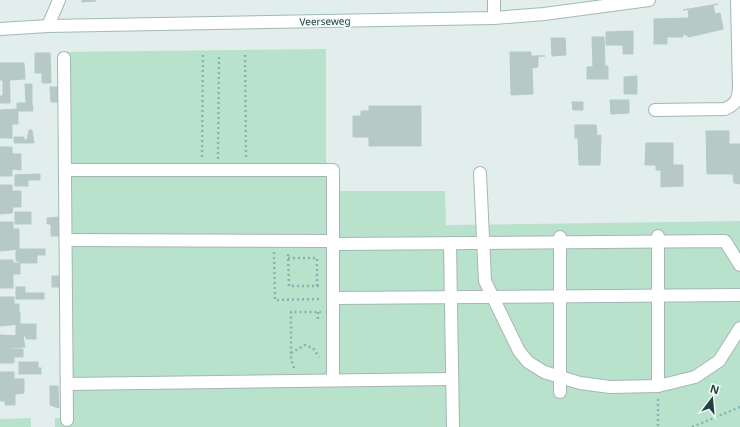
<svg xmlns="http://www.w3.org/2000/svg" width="740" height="427" viewBox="0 0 740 427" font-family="'Noto Sans',sans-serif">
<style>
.green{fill:#b9e2cd}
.building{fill:#b7c9c6;stroke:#b4c9c5}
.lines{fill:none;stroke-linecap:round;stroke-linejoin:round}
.street-casing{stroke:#a4b7b5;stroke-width:14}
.secondary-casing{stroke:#9fbbb8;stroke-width:14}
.path{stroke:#7fb5b1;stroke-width:2.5;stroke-dasharray:2 3;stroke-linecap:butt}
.street{stroke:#fff;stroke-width:12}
.secondary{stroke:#fff;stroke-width:12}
.labels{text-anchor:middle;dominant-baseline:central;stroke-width:4;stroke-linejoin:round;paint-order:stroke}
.street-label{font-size:10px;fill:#204240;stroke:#f3faf8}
</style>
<rect width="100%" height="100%" fill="#e2eeec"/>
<g class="green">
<path d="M326,49v142h119l1,34 294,-4v206h-685v-9h6l-2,-366z"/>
<path d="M31,418v9h-31v-8z"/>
</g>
<g class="building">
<path d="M82,0h14v1l-14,1z"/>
<path d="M718,4l-5,1 2,9 5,-1 3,16 -34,8 -6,-4v4h-16v7h-13v-25l35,-1 -1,-9 -5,1z"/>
<path d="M633,31v23h-10v-9h-17v-13z"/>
<path d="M592,37h12l1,30h-12z"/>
<path d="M551,38h14l1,17 -14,1z"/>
<path d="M510,52h21v4h14h-7v11l-6,1 1,26 -22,1z"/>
<path d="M35,53h15l1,30h-9v-10h-7z"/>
<path d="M0,63h9l1,33h-7v-16h-3z"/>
<path d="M9,63h15l1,16 -16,1z"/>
<path d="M608,66v13h-21v-12z"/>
<path d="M637,76v18h-13v-17z"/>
<path d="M25,84h7v19h-6z"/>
<path d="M50,87h8l1,15h-8z"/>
<rect x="0" y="96" width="10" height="7"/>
<path d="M610,100h19v13l-18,1z"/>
<path d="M572,102h11v8h-10z"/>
<path d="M17,103h15l1,8h-15v13h-18v-14l17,-1z"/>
<path d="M369,106h52v40h-52v-9h-16v-21h8v-5h8z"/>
<rect x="0" y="124" width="12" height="14"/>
<path d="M575,125h21l1,11 4,-1 -1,30h-21l-1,-27h-3z"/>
<path d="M29,130h3l2,13h-20v-6h10v3h3z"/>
<path d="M706,131h23v13h11v40l-6,-1 -1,-9h-26z"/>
<path d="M646,143h27v22h10v21l-22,1v-17h-5v-5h-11z"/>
<path d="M0,147h12v7h9v8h-21z"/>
<path d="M0,162h21v8l-9,-1v7h-12z"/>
<path d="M40,174v6h-25v-5z"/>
<rect x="15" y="180" width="13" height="6"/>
<path d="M0,185h12v6h9v8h-21z"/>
<path d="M0,199h21v8h-8l-1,6 -12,1z"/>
<rect x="15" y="212" width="16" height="6"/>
<path d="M59,217v19h-8v-12h-4v-6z"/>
<rect x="15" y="218" width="16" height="6"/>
<path d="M0,222h13v7h6v7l-19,1z"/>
<path d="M19,236v13l-19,2v-14z"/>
<rect x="16" y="249" width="29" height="6"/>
<path d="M16,255h21v8h-18l1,-2h-4z"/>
<path d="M0,260h13v3h7v11h-20z"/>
<rect x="0" y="274" width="13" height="14"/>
<rect x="52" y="276" width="7" height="11"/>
<rect x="16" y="287" width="9" height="6"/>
<rect x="16" y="293" width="28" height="6"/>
<path d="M0,297h14v7h5v8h-19z"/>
<path d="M0,312h20v12l-20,2z"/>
<rect x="16" y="324" width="20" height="7"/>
<path d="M16,331h20v8h-10v-3h-10z"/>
<path d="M0,335l23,1 2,11 -25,2z"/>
<path d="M0,349h23v8h-9v6h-14z"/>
<rect x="19" y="362" width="19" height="6"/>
<rect x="19" y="368" width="22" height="6"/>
<path d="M0,372h14v7h10v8h-24z"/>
<path d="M50,386h8l1,22 -9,-3z"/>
<path d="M0,387h24v6l-9,1v11h-10v-4h-5z"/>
</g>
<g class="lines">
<defs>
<g id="street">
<path d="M494,18v-18"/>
<path d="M48,26l11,-26"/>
<path d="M64,58l3,362"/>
<path d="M655,110l70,-1c11,-5 13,-9 14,-21l-2,-88"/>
<path d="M65,170h268"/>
<path d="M480,173l5,108 34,70 9,11 16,10 36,11 30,4 48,-1 37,-9 24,-16 21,-33"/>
<path d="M658,236v150"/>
<path d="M560,237v155"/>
<path d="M66,240l267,1"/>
<path d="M450,243l3,184"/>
<path d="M333,244l392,-3 15,24"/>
<path d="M333,298l407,-3"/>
<path d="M333,380v-206"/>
<path d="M67,384l385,-5"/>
</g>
<path id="secondary" d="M0,29l48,-3 446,-8 50,-4 105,-14"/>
</defs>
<use href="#street" class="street-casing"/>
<use href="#secondary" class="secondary-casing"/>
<g class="path">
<path d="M245,55l1,102"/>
<path d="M202,157l1,-103"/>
<path d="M218,159l1,-104"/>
<path d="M274,252l1,48 45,-1"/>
<path d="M288,254l1,32h32"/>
<path d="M288,258h29v28"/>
<path d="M318,312v9"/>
<path d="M291,353l14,-8 8,3 6,9"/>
<path d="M294,368l-3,-9v-47h30"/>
<path d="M658,399v28"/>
<path d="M692,427l48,-20"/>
</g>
<use href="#street" class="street"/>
<use href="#secondary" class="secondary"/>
</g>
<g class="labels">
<g class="street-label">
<text transform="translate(325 21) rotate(-1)">Veerseweg</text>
</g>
</g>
<g transform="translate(712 399) rotate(16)" stroke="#f3faf8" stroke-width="3" paint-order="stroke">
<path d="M0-3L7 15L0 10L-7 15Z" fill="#204240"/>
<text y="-6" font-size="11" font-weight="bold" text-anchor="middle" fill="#204240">N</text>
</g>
</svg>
